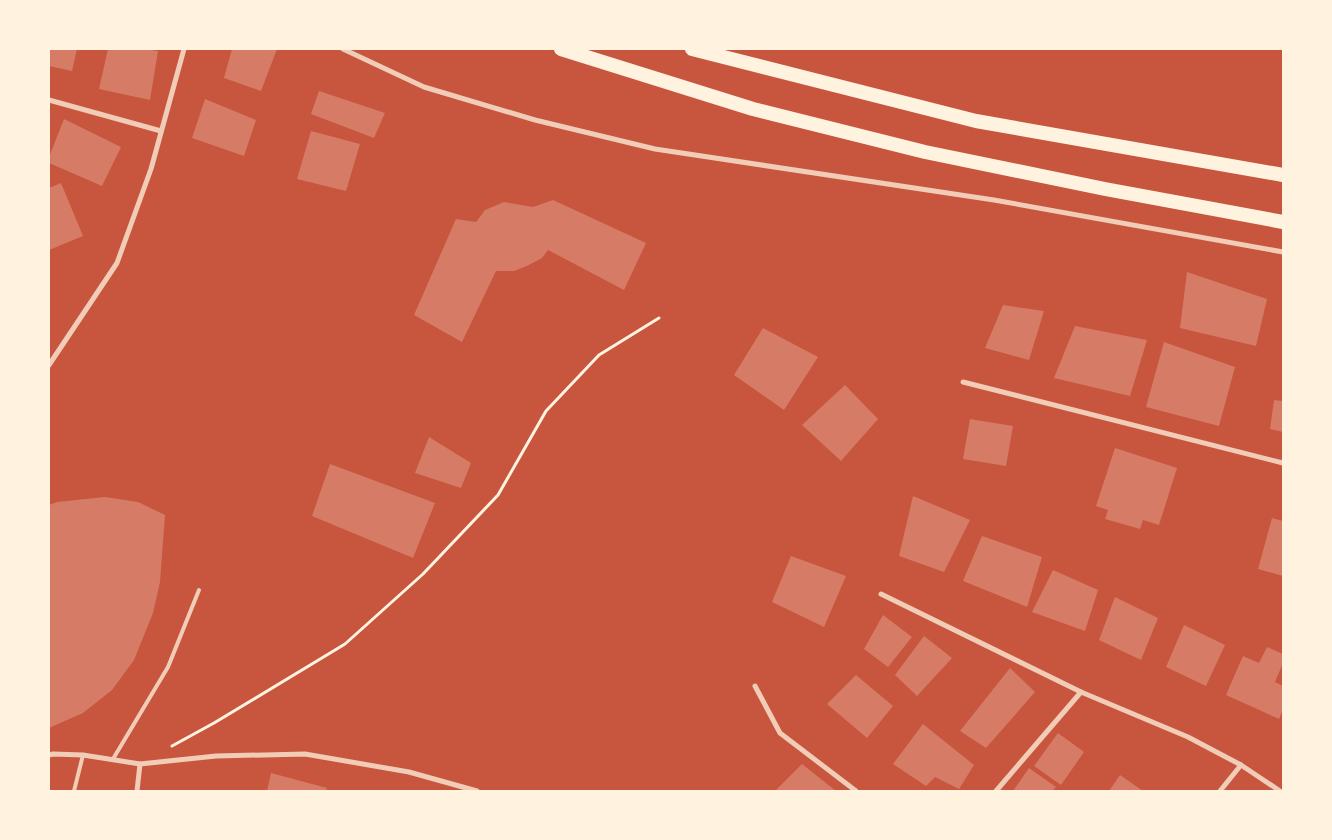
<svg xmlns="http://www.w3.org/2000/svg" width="1332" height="840" viewBox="0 0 1332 840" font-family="'Alegreya Sans',sans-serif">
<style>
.building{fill:#d67c66}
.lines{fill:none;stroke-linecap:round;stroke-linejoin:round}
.path{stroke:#fff3e0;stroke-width:3}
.service{stroke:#f1ccb7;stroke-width:4}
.minor{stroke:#f1ccb7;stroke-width:5}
.trunk{stroke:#fff3e0;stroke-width:14}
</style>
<rect width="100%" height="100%" fill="#c8553d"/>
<g class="building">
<path d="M49,49h28l-5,22 -23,-5z"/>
<path d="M108,49h36l14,2 -8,49 -51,-11z"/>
<path d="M232,49h45l-16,42 -37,-13z"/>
<path d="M319,91l66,22 -11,25 -63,-24z"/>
<path d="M205,99l51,21 -12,36 -52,-18z"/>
<path d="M64,119l57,28 -19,39 -53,-23v-6z"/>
<path d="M311,131l49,13 -14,47 -49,-12z"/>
<path d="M61,183l22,53 -34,14v-62z"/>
<path d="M553,200l93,43 -22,47 -76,-40 -6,8 -15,8 -13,5h-18l-34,71 -48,-27 42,-96 20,3 9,-12 19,-8 29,5z"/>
<path d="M1187,272l80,27 -11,47 -76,-18z"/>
<path d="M1003,305l41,6 -15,49 -44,-12z"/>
<path d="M1075,326l72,14 -17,56 -76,-18z"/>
<path d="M763,328l55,29 -34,53 -50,-35z"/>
<path d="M1164,342l71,25 -16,59 -73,-19z"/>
<path d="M845,385l33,34 -37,42 -39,-36z"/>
<path d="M1274,400l9,1v31l-13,-3z"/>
<path d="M970,419l43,7 -7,40 -43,-7z"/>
<path d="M429,437l42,26 -10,25 -46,-15z"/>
<path d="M1115,448l62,20 -18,57 -16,-5 -3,9 -35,-10 3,-9 -12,-4z"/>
<path d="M330,464l105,39 -22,55 -101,-42z"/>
<path d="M913,496l57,24 -26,52 -45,-16z"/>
<path d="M105,497l33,5 27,13 -5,67 -7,31 -19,47 -22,30 -29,23 -34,15v-223l8,-3z"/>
<path d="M1272,518l11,3v55l-25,-7z"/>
<path d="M982,536l60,21 -15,50 -64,-26z"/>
<path d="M791,556l55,20 -22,51 -52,-25z"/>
<path d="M1053,570l45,20 -13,41 -53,-19z"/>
<path d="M1115,597l43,21 -17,42 -42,-20z"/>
<path d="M883,615l29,22 -24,30 -24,-18z"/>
<path d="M1184,625l41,20 -19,41 -40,-19z"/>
<path d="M924,636l28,22 -35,38 -22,-21z"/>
<path d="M1267,647l16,7v9l-8,19 8,4v23l-4,10 -53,-24 17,-39 16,7z"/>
<path d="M1010,668l25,24 -49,56 -26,-17z"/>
<path d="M856,675l37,31 -26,32 -40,-34z"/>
<path d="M923,724l51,41 -15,24 -24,-12 -9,9 -33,-22z"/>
<path d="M1058,733l26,19 -23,33 -27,-19z"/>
<path d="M802,764l34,27h-61z"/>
<path d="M1029,768l27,19 -4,4h-39z"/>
<path d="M271,773l56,15 -1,3h-59z"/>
<path d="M1120,775l23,16h-34z"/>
</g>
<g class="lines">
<path class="path" d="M172,746l42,-23 131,-79 78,-70 75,-79 48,-84 53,-56 60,-37"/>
<g class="service">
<path d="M113,759l55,-92 31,-77"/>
<path d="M74,791l9,-36"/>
</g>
<g class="minor">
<path d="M343,49l81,38 111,33 120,29 339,51 289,52"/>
<path d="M49,100l112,31"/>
<path d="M49,365l68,-102 34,-94 33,-120"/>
<path d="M963,382l320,81"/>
<path d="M881,594l200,98 107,45 53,28 39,26"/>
<path d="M755,686l25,47 76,58"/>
<path d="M49,755l4,-1 30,1 57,9 76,-8 89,-2 104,18 68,19"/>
<path d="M137,791l3,-27"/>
<path d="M996,791l85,-99"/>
<path d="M1220,791l21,-26"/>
</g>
<g class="trunk">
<path d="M561,49l192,60 172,43 180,37 178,33"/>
<path d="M692,49l284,72 307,54"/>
</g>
</g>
<rect width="1332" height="840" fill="none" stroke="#fff3e0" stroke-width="100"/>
</svg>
